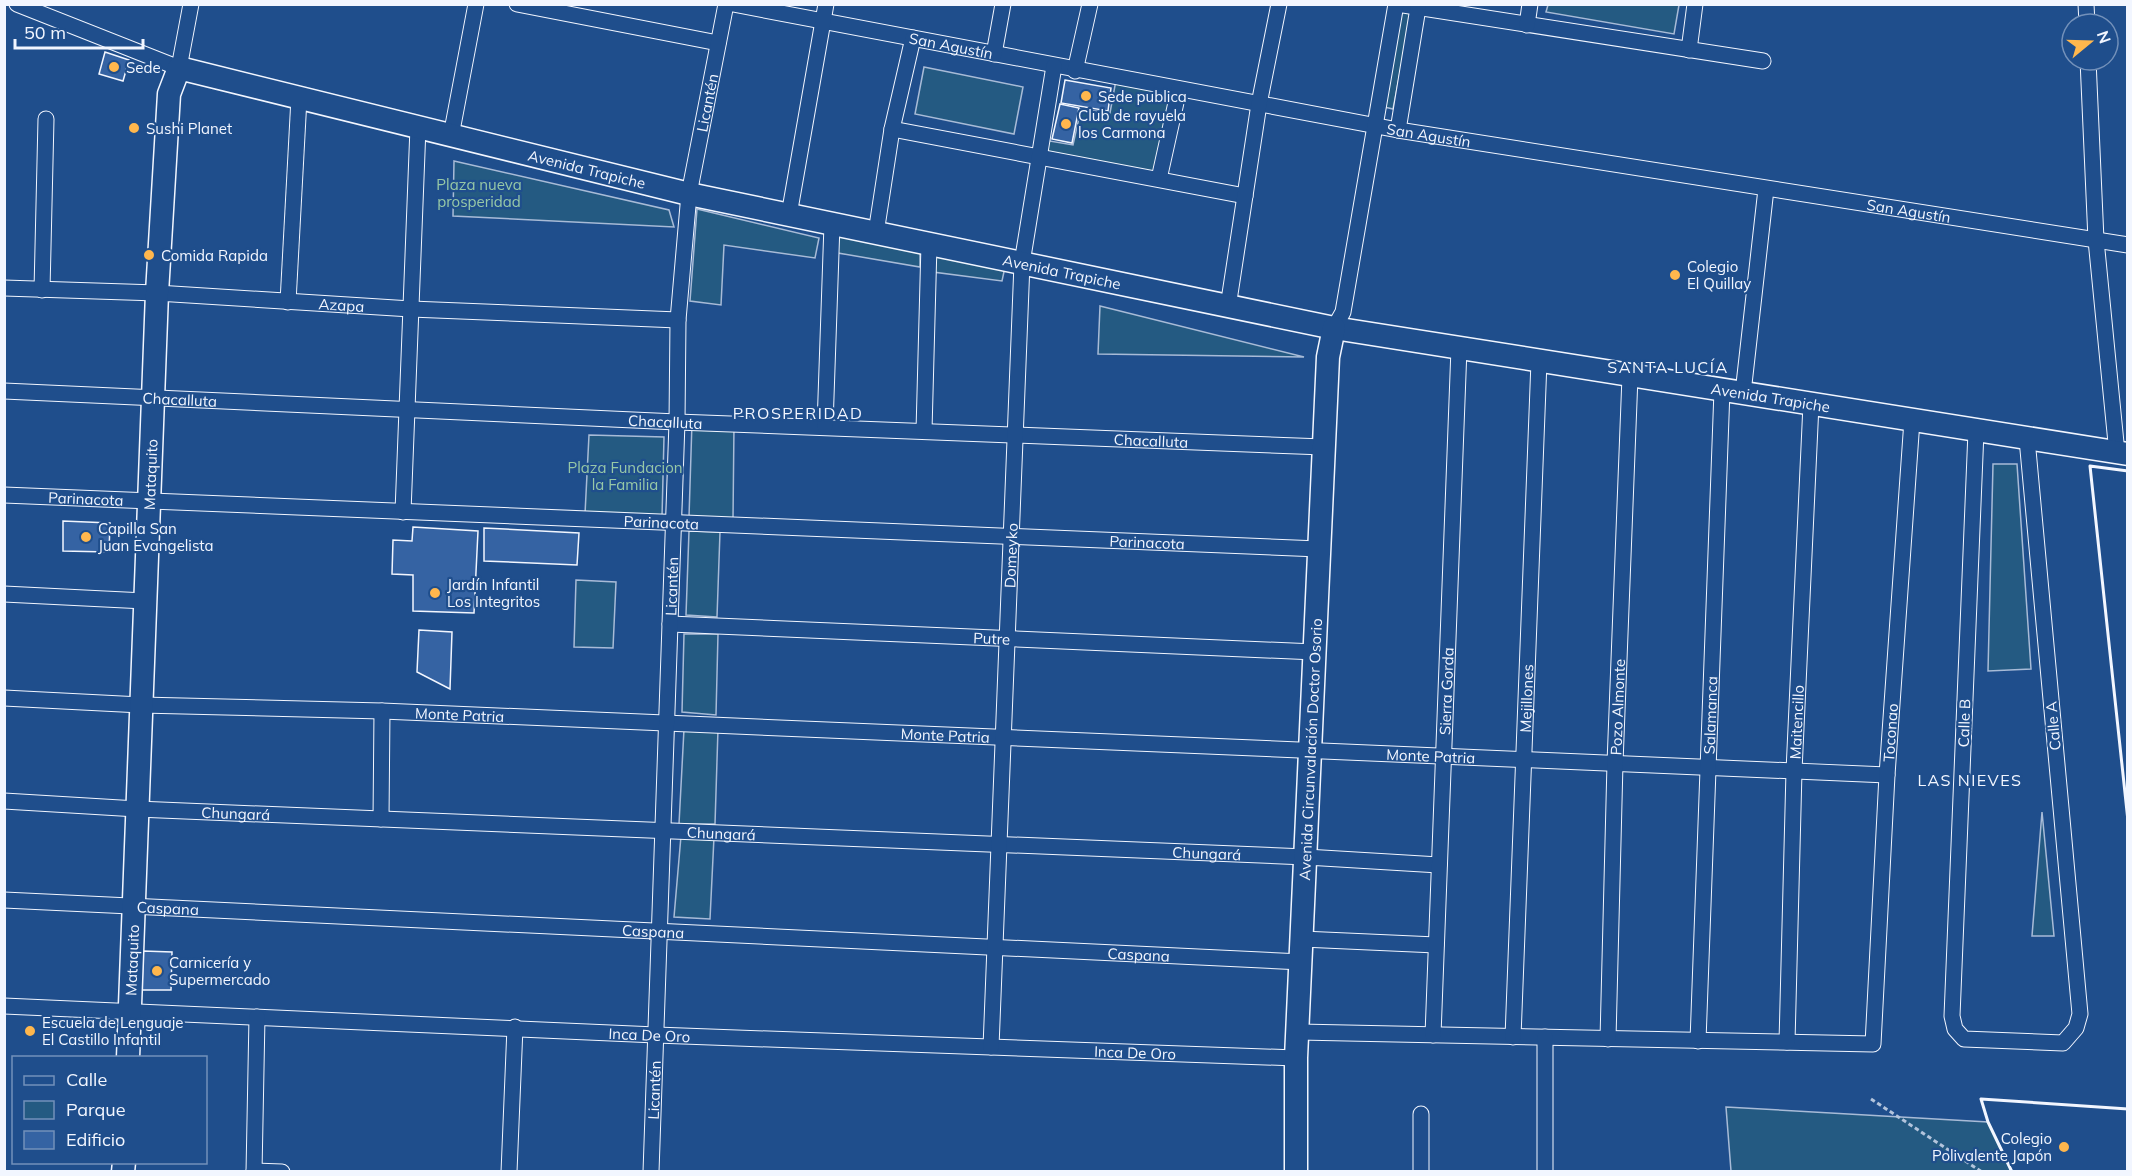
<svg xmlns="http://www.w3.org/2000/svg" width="2132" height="1176" viewBox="0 0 2132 1176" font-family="Mulish,sans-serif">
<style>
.green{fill:#245a82;stroke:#a8bbd7;stroke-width:1.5}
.building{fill:#3563a3;stroke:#f2f6ff;stroke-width:1.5}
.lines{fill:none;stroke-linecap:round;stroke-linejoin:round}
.street-casing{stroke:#f2f6ff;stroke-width:17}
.secondary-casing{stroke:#f2f6ff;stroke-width:25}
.path{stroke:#b3c4dc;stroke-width:3;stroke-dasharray:4.5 3;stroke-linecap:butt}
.street{stroke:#1f4e8c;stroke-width:15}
.secondary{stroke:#1f4e8c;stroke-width:22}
.wall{stroke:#f2f6ff;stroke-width:3}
.poi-dot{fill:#ffb74d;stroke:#1f4e8c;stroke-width:2}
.labels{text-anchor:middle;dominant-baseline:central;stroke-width:4.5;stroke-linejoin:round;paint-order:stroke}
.street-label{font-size:15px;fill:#f2f6ff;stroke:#1f4e8c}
.poi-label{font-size:15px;fill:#f2f6ff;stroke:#1f4e8c;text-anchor:start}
.park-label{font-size:15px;fill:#97c8a6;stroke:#1f4e8c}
.neighbourhood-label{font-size:16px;letter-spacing:1.5px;fill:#f2f6ff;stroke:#1f4e8c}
</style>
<rect width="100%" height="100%" fill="#1f4e8c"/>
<g class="green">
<path d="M1548,5v-1l131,1 -5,29 -128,-22z"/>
<path d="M1399,9l13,2 -19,98 -13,-3z"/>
<path d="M924,67l99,20 -9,47 -99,-20z"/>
<path d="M1116,80l61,11 -19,86 -118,-21 4,-16 29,5 8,-36 29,4z"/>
<path d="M454,161l215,49 5,17 -221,-11z"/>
<path d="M697,209l122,29 -4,20 -91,-13 -3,60 -31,-4z"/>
<path d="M838,235l82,16v16l-82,-14z"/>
<path d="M936,255l69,12 -3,14 -69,-9z"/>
<path d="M1100,306l204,51 -206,-3z"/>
<path d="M692,422l42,3 -1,94 -44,-2z"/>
<path d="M589,435l75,2 -2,80 -77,-3z"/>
<path d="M1993,464h24l14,205 -43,2z"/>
<path d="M689,531l31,1 -3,85 -31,-2z"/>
<path d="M576,580l40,2 -3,66 -39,-1z"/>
<path d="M684,634h34l-2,81 -34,-3z"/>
<path d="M684,729h34l-3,95h-36z"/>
<path d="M2042,812l12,124h-22z"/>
<path d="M681,836l33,1 -4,82 -36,-2z"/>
<path d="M1726,1107l262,15 24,49h-281z"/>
</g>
<g class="building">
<path d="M105,52l24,8 -6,21 -24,-7z"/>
<path d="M1065,80l46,8 -3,23 -47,-8z"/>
<path d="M1060,104l19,4 -7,35 -20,-4z"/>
<path d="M63,521l47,2 -1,29 -46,-1z"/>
<path d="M413,527l65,4 -4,82 -61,-2v-36l-21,-1 1,-34 19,1z"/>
<path d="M484,528l95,5 -2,32 -93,-4z"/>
<path d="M419,630l33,2 -2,57 -33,-17z"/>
<path d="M143,951l29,1 -1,38h-29z"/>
</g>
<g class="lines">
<defs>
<g id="street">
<path d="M17,4l162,64 12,-64"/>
<path d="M517,4l201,39"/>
<path id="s1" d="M733,4l665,126 730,115"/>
<path d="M1397,4l366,57"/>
<path d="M2086,4l1,20"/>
<path d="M1527,25l3,-21"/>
<path d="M1689,50l6,-46"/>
<path d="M994,54l9,-50"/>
<path d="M2088,60l8,180 21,213"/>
<path d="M1075,71l15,-67"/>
<path d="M892,129l353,67"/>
<path d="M1398,130l20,-122"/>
<path d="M451,136l25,-132"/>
<path d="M1159,179l20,-90"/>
<path d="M789,215l37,-211"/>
<path d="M876,233l16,-104 21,-91"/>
<path id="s2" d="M4,288l153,5 254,16 267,11"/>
<path d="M42,290l4,-171"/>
<path d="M288,302l11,-204"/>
<path d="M1228,307l31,-203 20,-100"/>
<path d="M1334,328l9,-16 53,-308"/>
<path id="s3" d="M4,391l673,31 647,25"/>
<path d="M1743,393l23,-204"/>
<path d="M825,426l7,-202"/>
<path d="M924,431l5,-187"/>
<path d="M1976,431l-24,585 3,13 9,10 99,4 13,-15 4,-14 -53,-575"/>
<path id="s4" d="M4,495l1315,54"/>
<path d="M403,512l15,-385"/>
<path d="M4,594l141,7"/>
<path id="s5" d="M670,624l645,28"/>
<path id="s6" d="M4,698l137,7 241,6 1505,64"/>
<path id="s7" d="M4,801l133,8 1169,48 133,8"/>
<path d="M381,819l1,-108"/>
<path id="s8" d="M4,900l1298,62"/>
<path d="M1302,939l134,6"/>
<path id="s9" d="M4,1006l652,29 640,23"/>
<path id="s10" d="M1299,1032l574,12 14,-269 25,-355"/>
<path id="s11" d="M1433,1035l26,-687"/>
<path id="s12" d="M1513,1037l26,-676"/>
<path id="s13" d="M1608,1039l7,-276 15,-387"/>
<path id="s14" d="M1698,1041l24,-651"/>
<path id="s15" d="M1787,1042l7,-271 17,-367"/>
<path id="s16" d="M991,1047l31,-784 32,-197"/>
<path d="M254,1171l28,1"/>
<path d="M254,1172l3,-155"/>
<path d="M509,1172l6,-145"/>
<path id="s17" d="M651,1172l26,-750 1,-102 11,-126 37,-190"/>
<path d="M1421,1172v-58"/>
<path d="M1545,1172v-135"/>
</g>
<g id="secondary">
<path id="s18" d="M128,1058l29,-765 12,-199 10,-26 510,126 645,134 794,126"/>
<path d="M123,1172l1,-10"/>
<path id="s19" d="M1296,1172v-114l32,-701 6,-29"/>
</g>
</defs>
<use href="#street" class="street-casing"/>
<use href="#secondary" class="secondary-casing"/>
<path class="path" d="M1871,1099l111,73"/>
<use href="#street" class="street"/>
<use href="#secondary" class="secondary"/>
<g class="wall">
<path d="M2128,471l-38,-5 38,355"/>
<path d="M2012,1172l-24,-50 -7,-23 147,10"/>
</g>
</g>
<g class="poi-dot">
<circle cx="114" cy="67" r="6"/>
<circle cx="1086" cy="96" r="6"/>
<circle cx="1066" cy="124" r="6"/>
<circle cx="134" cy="128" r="6"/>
<circle cx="149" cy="255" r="6"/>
<circle cx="1675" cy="275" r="6"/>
<circle cx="86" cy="537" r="6"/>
<circle cx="435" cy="593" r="6"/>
<circle cx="157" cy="971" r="6"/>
<circle cx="30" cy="1031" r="6"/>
<circle cx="2064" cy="1147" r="6"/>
</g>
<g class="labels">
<g class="street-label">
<text stroke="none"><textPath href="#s1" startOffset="222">San Agustín</textPath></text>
<text stroke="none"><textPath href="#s17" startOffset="1072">Licantén</textPath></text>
<text stroke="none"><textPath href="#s1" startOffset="708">San Agustín</textPath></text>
<text stroke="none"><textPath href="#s18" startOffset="1413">Avenida Trapiche</textPath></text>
<text stroke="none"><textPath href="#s1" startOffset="1194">San Agustín</textPath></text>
<text stroke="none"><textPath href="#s18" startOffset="1899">Avenida Trapiche</textPath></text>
<text stroke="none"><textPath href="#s2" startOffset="338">Azapa</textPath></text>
<text stroke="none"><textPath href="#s18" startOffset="2619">Avenida Trapiche</textPath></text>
<text stroke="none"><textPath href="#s3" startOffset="176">Chacalluta</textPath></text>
<text stroke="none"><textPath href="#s3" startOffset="662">Chacalluta</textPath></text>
<text stroke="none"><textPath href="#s3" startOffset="1148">Chacalluta</textPath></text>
<text stroke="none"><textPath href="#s18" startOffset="584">Mataquito</textPath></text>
<text stroke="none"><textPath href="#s4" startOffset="82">Parinacota</textPath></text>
<text stroke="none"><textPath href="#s4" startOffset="658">Parinacota</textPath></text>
<text stroke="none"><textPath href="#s4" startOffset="1144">Parinacota</textPath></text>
<text stroke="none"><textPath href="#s16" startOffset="492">Domeyko</textPath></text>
<text stroke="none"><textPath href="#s17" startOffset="586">Licantén</textPath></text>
<text stroke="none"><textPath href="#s5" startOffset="322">Putre</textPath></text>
<text stroke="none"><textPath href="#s11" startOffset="344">Sierra Gorda</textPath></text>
<text stroke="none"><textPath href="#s12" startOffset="339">Mejillones</textPath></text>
<text stroke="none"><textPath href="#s13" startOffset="332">Pozo Almonte</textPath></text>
<text stroke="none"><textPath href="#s6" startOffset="456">Monte Patria</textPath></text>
<text stroke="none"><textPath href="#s14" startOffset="326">Salamanca</textPath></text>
<text stroke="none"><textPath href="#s15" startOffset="320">Maitencillo</textPath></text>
<text transform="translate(1964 723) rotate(-88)">Calle B</text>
<text transform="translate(2053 726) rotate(-95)">Calle A</text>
<text stroke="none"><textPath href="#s10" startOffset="886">Toconao</textPath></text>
<text stroke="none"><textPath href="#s6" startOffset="942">Monte Patria</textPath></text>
<text stroke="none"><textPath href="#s19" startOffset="423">Avenida Circunvalación Doctor Osorio</textPath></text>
<text stroke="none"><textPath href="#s6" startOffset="1428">Monte Patria</textPath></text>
<text stroke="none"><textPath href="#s7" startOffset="232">Chungará</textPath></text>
<text stroke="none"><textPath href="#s7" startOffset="718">Chungará</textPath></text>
<text stroke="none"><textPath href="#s7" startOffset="1204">Chungará</textPath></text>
<text stroke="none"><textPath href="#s8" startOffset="164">Caspana</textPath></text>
<text stroke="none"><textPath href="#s8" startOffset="650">Caspana</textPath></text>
<text stroke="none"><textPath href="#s8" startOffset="1136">Caspana</textPath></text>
<text stroke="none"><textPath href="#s18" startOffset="98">Mataquito</textPath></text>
<text stroke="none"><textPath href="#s9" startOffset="646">Inca De Oro</textPath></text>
<text stroke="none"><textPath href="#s9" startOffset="1132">Inca De Oro</textPath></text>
<text stroke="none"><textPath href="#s17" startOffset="82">Licantén</textPath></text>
</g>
<g class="poi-label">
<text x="126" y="67">Sede</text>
<text x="1098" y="96">Sede publica</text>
<text x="1078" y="115">Club de rayuela<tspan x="1078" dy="17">los Carmona</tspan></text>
<text x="146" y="128">Sushi Planet</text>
<text x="161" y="255">Comida Rapida</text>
<text x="1687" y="266">Colegio<tspan x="1687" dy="17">El Quillay</tspan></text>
<text x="98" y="528">Capilla San<tspan x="98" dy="17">Juan Evangelista</tspan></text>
<text x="447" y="584">Jardín Infantil<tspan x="447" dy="17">Los Integritos</tspan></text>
<text x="169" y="962">Carnicería y<tspan x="169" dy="17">Supermercado</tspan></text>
<text x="42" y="1022">Escuela de Lenguaje<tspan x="42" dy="17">El Castillo Infantil</tspan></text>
<text x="2052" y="1138" text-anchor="end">Colegio<tspan x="2052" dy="17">Polivalente Japón</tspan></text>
</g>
<g class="park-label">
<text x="479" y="184">Plaza nueva<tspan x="479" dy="17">prosperidad</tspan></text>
<text x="625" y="467">Plaza Fundacion<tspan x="625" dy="17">la Familia</tspan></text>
</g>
<g class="neighbourhood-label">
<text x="1668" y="367">SANTA LUCÍA</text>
<text x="798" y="413">PROSPERIDAD</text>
<text x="1970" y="780">LAS NIEVES</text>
</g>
</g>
<rect width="2132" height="1176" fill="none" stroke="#f2f6ff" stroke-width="12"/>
<rect x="12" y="1056" width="195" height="108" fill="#1f4e8c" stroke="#7391ba" stroke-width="1.5"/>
<rect x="24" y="1076" width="30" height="9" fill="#1f4e8c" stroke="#7391ba" stroke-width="1.5"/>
<text x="66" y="1086" font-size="18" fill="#f2f6ff">Calle</text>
<rect x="24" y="1101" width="30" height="18" fill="#245a82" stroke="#7391ba" stroke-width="1.5"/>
<text x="66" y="1116" font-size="18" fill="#f2f6ff">Parque</text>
<rect x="24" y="1131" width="30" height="18" fill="#3563a3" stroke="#7391ba" stroke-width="1.5"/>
<text x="66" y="1146" font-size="18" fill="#f2f6ff">Edificio</text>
<g transform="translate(2090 42) rotate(71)"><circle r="28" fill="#1f4e8c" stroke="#7391ba" stroke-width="1.5"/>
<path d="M0-4.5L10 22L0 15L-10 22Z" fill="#ffb74d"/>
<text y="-9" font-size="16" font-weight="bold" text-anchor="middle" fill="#f2f6ff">N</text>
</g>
<path d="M15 39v9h128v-9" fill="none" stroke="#f2f6ff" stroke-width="3"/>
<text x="24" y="39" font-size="18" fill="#f2f6ff" stroke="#1f4e8c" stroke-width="4.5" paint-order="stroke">50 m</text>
</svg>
